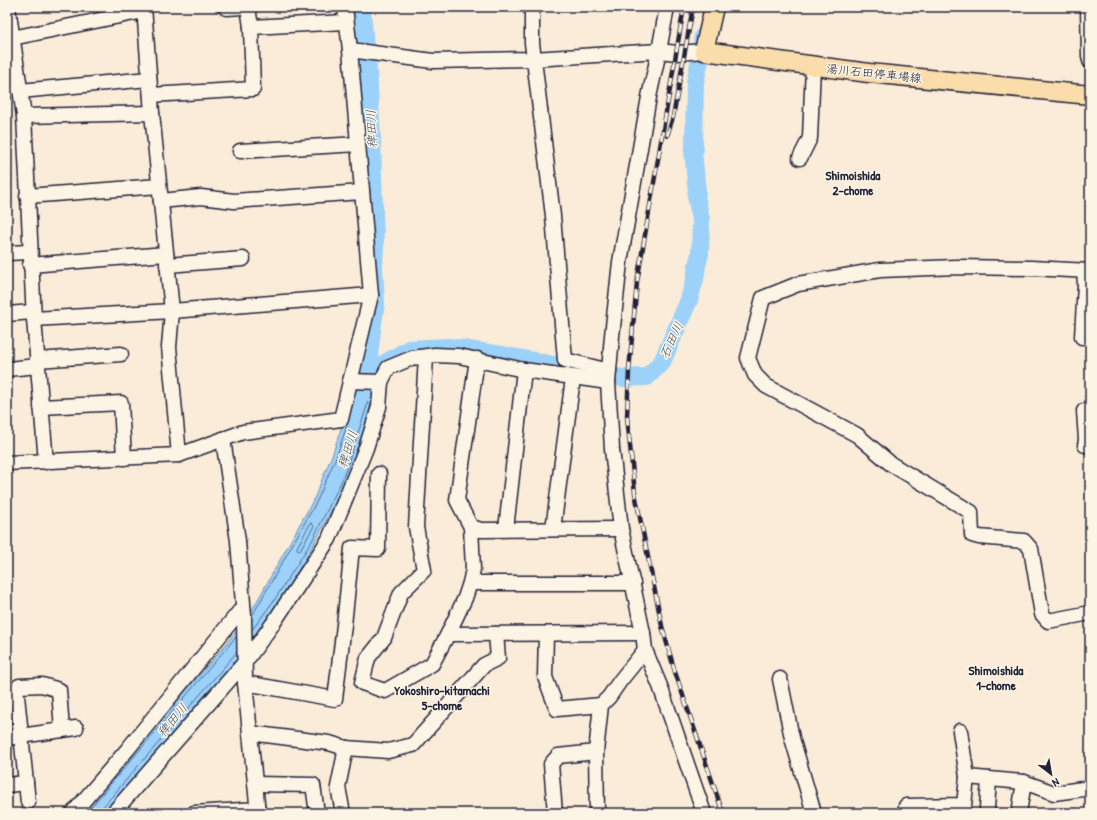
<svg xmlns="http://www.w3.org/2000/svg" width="1097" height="820" viewBox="0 0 1097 820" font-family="'Patrick Hand','Klee One',sans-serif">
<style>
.water{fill:#9cd1fa;stroke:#6b8bae}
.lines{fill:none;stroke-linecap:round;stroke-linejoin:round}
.shore{stroke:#536887;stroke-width:1}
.river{stroke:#9cd1fa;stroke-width:18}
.minor-casing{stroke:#22223b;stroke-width:17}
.major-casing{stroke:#22223b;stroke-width:21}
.minor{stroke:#fcf5e5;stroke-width:14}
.major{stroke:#faddab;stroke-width:18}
.rail-casing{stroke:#22223b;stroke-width:4.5}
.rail{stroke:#fcf5e5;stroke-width:3;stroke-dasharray:9;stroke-linecap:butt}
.labels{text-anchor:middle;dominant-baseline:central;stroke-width:3;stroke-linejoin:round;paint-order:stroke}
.street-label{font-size:12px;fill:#22223b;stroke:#fcf5e5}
.water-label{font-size:13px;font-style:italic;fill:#475774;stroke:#fcf5e5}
.neighbourhood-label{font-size:13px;font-weight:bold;fill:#22223b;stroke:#fcf5e5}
</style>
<rect width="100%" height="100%" fill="#faecd8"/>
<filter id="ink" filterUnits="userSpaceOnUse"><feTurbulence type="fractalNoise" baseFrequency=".025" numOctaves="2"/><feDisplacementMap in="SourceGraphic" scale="8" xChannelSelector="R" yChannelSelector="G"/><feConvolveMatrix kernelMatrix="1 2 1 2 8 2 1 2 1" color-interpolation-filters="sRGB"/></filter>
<g filter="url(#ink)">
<path class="water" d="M372,371l5,5c-20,106 -76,200 -141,284 -14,17 -30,33 -44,50 -30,34 -59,69 -89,103h-22l146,-170 24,-31 63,-113 19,-46 25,-77 5,-4z"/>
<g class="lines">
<g class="shore">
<path d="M311,523l3,3 -14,24h-2l-1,-2z"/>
<path d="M252,616l65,-115 20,-46 10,-30"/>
<path d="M252,630l23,-31 37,-58 31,-63 24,-72 3,-16"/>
<path d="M86,813l150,-176"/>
<path d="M100,813l1,-4 136,-157"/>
</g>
<g class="river">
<path d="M362,7l3,42 2,5 5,84 3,106 -1,24 2,36 -4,26 -6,51 -3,13"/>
<path d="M366,381l14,-15 29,-17 40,-2 53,8 121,23 24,-1 15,-15 27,-62 6,-21 2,-14 3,-11 1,-34 -5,-24 1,-4 -4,-41 2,-2 -1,-4 1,-63 7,-31 -1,-3 2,-12"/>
</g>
<defs>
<g id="minor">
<path d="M8,7l16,109 10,203 12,143"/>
<path d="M144,7l8,106 20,198 -3,36 10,108"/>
<path d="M248,7l3,20"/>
<path d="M532,7v36l21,173 12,144 44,11"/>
<path d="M667,7l-8,44 -10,46 -29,165 -8,74 -4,46 4,67 9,80 22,104 2,17 15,36 44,127"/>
<path d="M1088,7l1,49 1,5"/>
<path d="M226,8l16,-1"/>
<path d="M12,38l132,-27"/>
<path d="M350,50l83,11 100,-2 126,-8 18,2 27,-2"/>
<path d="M20,91l129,-12"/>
<path d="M151,95l102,-6 -2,-62 95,-5"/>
<path d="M24,116l128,-3"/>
<path d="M240,151l118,-7"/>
<path d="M800,158l10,-20 3,-72"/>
<path d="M27,196l132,-10"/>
<path d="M161,201l40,-4 33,4 128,-9"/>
<path d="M7,253l22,-1"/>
<path d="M30,265l136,-11"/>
<path d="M167,265l76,-6"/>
<path d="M1090,271l-59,-3 -75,-1 -76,3 -82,14 -35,14 -15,60 7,17 11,11 91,49 34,29 80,48 1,23 7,2 45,4 7,8 11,65 6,7 42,-8"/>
<path d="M7,314l26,-2"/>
<path d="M34,319l138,-8 199,-16"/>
<path d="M1082,337l3,-53 -1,-13"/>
<path d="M426,357l-10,170 8,43 -23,23 -17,45 -16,20 -6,25 23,8 47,-27 16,-30 17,-36 5,-15 3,-14 -2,-42 -14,-27 20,-141"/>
<path d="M37,360l84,-6"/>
<path d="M7,369l31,-3"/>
<path d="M350,381l31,1"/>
<path d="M41,407l80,-4 3,55"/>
<path d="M223,439l15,102 6,75 1,67 13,130"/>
<path d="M1085,445l1,-5 -2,-29 6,-1"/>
<path d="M7,463l172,-8 64,-23 98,-13 30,-124 -21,-245 -5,-43"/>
<path d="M471,527l10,3 140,-1"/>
<path d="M506,529l18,-159"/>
<path d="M553,529l20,-151"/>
<path d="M470,583h163"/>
<path d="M448,634l195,-1"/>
<path d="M546,634l-1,43 12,32 44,-4"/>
<path d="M780,679l12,59 22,75"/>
<path d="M245,683l90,16 9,-74 8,-77 26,1 1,-75"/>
<path d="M19,686l23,-1 17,5 3,40"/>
<path d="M7,697l10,-1 11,106"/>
<path d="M250,733l79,10 17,5 -8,39 5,26"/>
<path d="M7,738l69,-10"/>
<path d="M346,748l42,3 25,-6 71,-80 14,-7 -2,-24"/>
<path d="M967,777l57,5 30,11 36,-5"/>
<path d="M255,784l58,1 4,28"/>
<path d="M7,785l19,-2"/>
<path d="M73,813l54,-63 116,-143"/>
<path d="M113,813l132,-151 27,-37 57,-86 37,-91 13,-41 2,-25 7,-14 24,-10 23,-3 24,1 65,14 84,12"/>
<path d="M194,813l64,-4"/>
<path d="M555,813l-4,-49 7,-8 38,-4"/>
<path d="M597,813l-1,-61 5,-47 8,-8 11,-16 25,-31"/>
<path d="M906,813v-7l58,-1 3,-28 -7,-46"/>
<path d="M988,813l-1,-5 2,-29"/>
<path d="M1019,813l5,-31"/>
</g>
<path id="major" d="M714,7l-10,44 165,22 221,22"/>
</defs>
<use href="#minor" class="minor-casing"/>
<use href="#major" class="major-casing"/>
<use href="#minor" class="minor"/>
<use href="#major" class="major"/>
<defs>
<g id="rail">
<path d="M684,7l-47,275 -8,89 -2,46 8,76 27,133 13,46 48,141"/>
<path d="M667,136l6,-19 20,-110"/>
</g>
</defs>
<use href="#rail" class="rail-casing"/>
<use href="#rail" class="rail"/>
</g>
</g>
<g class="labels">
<g class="street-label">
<text transform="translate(874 73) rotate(6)">湯川石田停車場線</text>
</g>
<g class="water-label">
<text transform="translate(371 129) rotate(-93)">稗田川</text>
<text transform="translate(671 340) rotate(-65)">石田川</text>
<text transform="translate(347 449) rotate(-73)">稗田川</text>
<text transform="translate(172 720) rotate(-50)">稗田川</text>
</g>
<g class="neighbourhood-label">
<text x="853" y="175">Shimoishida<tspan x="853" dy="15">2-chome</tspan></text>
<text x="996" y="670">Shimoishida<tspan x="996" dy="15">1-chome</tspan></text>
<text x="442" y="690">Yokoshiro-kitamachi<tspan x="442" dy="15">5-chome</tspan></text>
</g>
</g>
<rect width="1097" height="820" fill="none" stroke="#fcf5e5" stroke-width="24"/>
<rect x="12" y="12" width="1073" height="796" fill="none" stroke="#22223b" stroke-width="1.5" filter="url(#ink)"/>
<g transform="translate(1051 774) rotate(149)" stroke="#fcf5e5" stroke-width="3" paint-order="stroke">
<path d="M0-3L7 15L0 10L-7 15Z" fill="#22223b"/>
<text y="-6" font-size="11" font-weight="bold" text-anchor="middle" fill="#22223b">N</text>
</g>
</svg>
